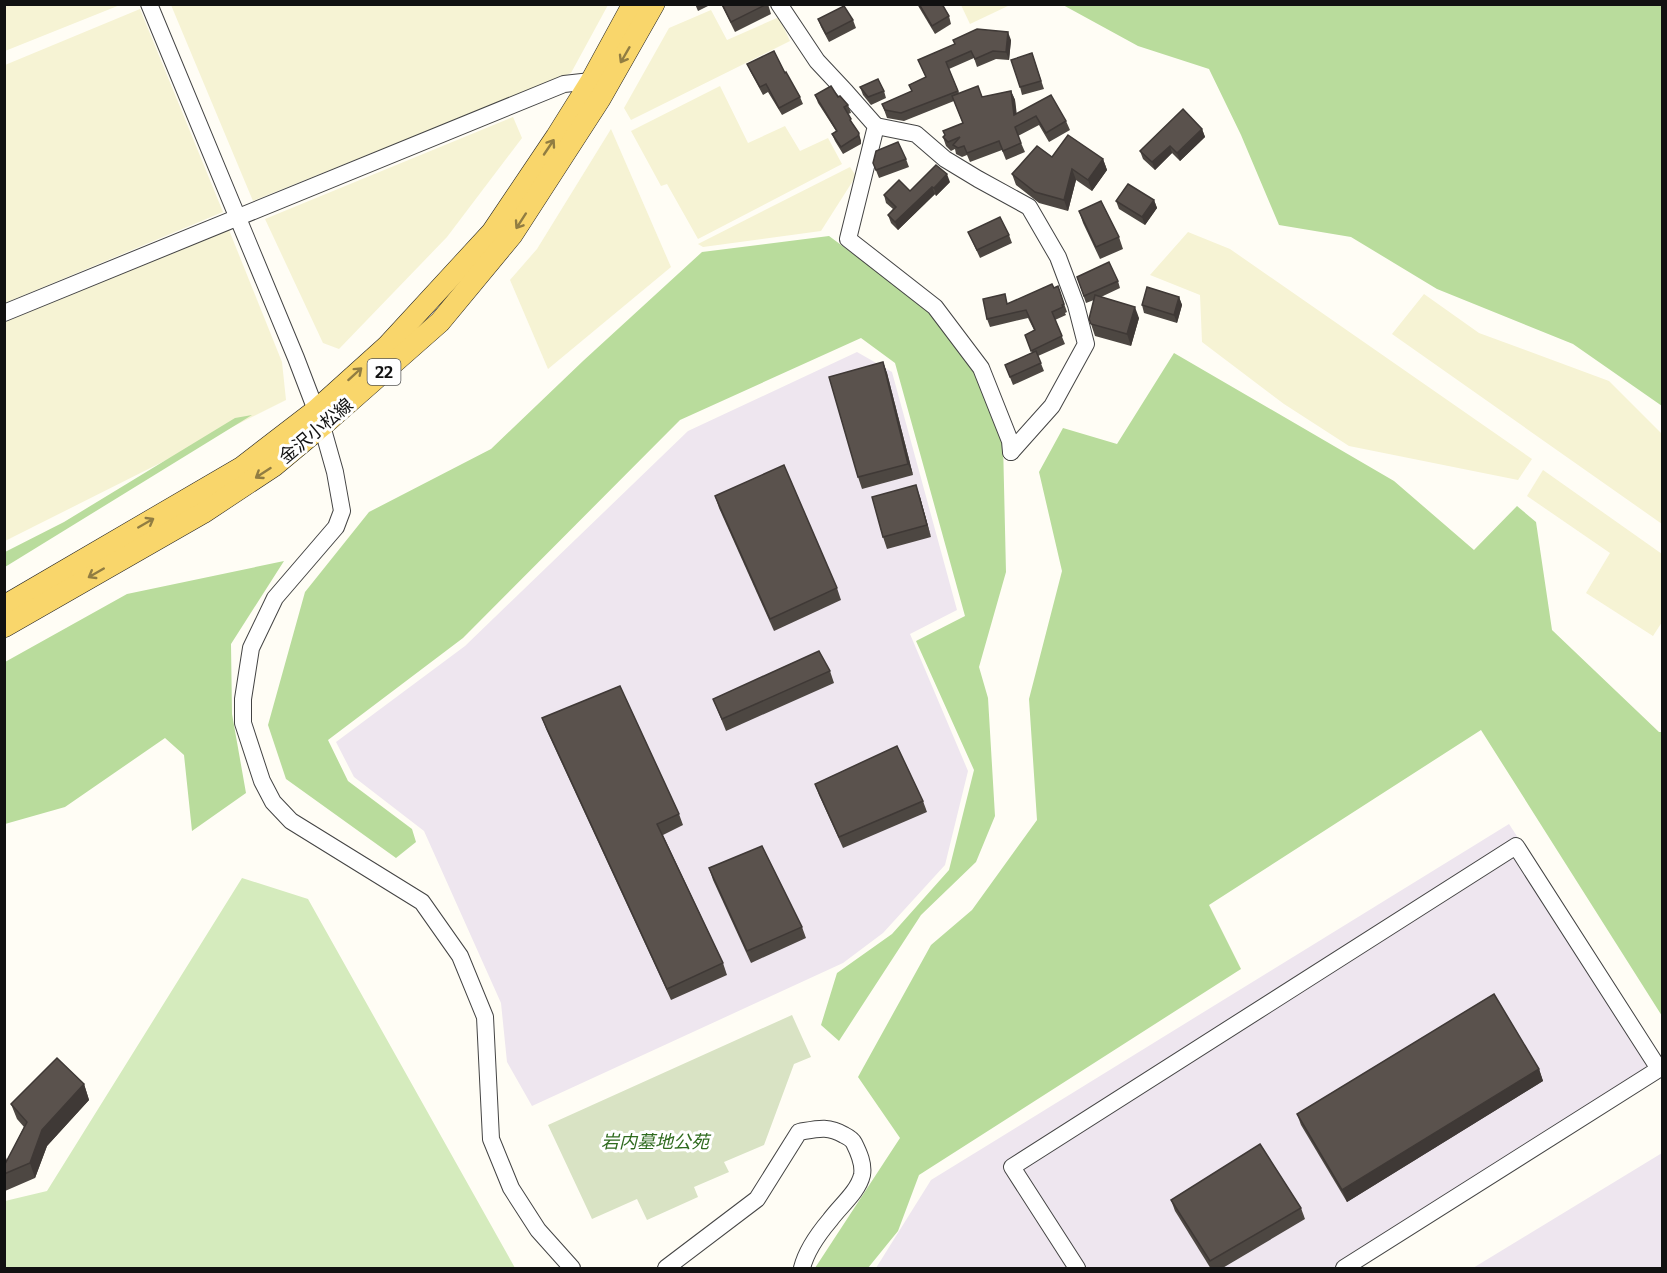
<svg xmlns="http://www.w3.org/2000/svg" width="1667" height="1273" viewBox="0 0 1667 1273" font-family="Bitter,'Noto Sans JP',serif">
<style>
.industrial{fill:#eee6ef}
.farmland{fill:#f6f3d4}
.green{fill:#d5ebbd}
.forest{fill:#b9dc9c}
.cemetery{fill:#d9e3c4}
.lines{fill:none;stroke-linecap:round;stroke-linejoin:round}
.minor-casing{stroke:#444;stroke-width:18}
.major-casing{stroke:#222;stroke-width:22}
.minor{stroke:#fff;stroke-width:16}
.major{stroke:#f9d66b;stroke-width:21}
.wall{fill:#4d4742}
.shaded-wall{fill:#3f3936}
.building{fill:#5a524d;stroke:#3f3936;stroke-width:1.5}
.oneway{stroke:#917d42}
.labels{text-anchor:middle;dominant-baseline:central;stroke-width:6;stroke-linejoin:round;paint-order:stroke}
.shield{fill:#fff;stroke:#585858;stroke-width:1.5}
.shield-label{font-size:16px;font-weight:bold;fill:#111}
.street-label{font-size:18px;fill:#111;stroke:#fff}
.park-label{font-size:18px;font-style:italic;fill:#2f6b1f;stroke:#fff}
</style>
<rect width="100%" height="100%" fill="#fffdf5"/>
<g class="industrial">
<path d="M857,352l35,20 65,238 -47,24 58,137 -23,94 -62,68 -40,30 -311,143 -25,-44 -6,-59 -77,-172 -70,-54 -18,-35 129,-96 223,-215z"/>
<path d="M1509,824l153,236 -310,208h-476l55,-88z"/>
<path d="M1662,1153v115h-189z"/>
</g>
<g class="farmland">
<path d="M5,4h115v1l-115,46z"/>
<path d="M171,5h437l-37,68 -318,128z"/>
<path d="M1010,5l-40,19 -9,-19 49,-1z"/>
<path d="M140,9l83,203 -218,91v-238z"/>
<path d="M711,10l16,30 52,-23 11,24 -159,79 -7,-12 45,-80z"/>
<path d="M720,86l28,57 37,-17 15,25 28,-13 14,26 -144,75 -31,-55 -6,2 -30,-55z"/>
<path d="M513,117l9,21 -75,99 -108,112 -16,-6 -58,-124z"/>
<path d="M611,129l60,138 -123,102 -38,-89 27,-31z"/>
<path d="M850,167l6,9 -35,55 -118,16 -5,-3z"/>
<path d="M229,230l53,132 4,38 -281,141v-219z"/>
<path d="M1188,232l42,17 302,210 -14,21 -169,-34 -65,-42 -82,-62 -2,-47 -50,-20z"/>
<path d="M1424,294l55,39 130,48 53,53v90l-270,-190z"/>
<path d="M1543,470l119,84v68l-9,14 -67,-43 24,-40 -83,-57z"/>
</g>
<path class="green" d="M242,878l66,21 207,369h-510v-67l42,-10z"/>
<g class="forest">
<path d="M1063,5h599v401l-89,-62 -136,-55 -86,-52 -72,-12 -38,-90 -32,-66 -71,-23z"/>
<path d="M829,236l100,74 45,61 29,71 3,130 -27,95 9,31 7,118 -19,46 -55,53 -82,126 -18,-16 16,-52 55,-39 57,-64 25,-100 -58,-129 49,-25 -70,-253 -34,-25 -181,82 -217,218 -135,102 20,41 64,48 4,13 -20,16 -110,-79 -18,-54 37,-133 64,-80 122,-63 92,-88 119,-109z"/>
<path d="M1174,353l220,128 80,69 43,-44 19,16 16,108 107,102h3v284l-181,-286 -272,175 32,64 -322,206 -21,56 -30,37h-53l85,-130 -42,-61 73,-132 41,-35 65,-90 -8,-121 33,-128 -23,-99 24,-44 54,16z"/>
<path d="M252,415l-247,152v-15l59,-30 171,-104z"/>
<path d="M284,561l-53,83 1,70 14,79 -54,38 -8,-76 -19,-17 -100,69 -60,17v-162l122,-68z"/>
</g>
<path class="cemetery" d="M792,1015l19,42 -17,7 -30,81 -40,17 5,10 -35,15 4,10 -51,23 -10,-21 -45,20 -44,-94z"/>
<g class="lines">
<defs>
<g id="minor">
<path d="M149,4l147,354 26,68 13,46 7,39 -6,16 -61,71 -24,50 -8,51v24l19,58 11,21 18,19 131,81 38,54 25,61 6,122 20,49 27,42 34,38"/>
<path d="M779,4l38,57 29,31 30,34 -28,113 87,68 46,61 29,73 1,11"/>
<path d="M876,126l40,8 29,25 33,20 51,28 29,50 18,48 10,39 -34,62 -41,46"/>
<path d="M4,313l560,-229 27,-3"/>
<path d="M666,1268l91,-69 42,-67c17,-3 29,-7 45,3 4,2 8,4 10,8 5,10 10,21 8,32 -4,17 -22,31 -32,45 -11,13 -24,32 -28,48"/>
<path d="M1077,1268l-65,-101 504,-321 143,223 -315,199"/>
</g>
<g id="major">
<path d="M4,606l238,-139 74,-57 71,-64 105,-114 64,-95 35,-56 42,-77"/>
<path d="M4,627l199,-114 71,-47 48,-40 118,-104 72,-87 88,-136 54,-95"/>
</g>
</defs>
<use href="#minor" class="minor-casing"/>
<use href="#major" class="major-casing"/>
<use href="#minor" class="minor"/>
<use href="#major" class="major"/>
</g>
<g class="wall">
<path d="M695,4h17l-14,7z"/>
<path d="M721,4h47l3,10 -36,18z"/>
<path d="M917,4h25l7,12 2,8 -16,10z"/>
<path d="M818,19l35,1 3,8 -27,14 -8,-15z"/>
<path d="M1011,40l-2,20 -13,-1 -19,8 -3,-9 -25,11 10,24 23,4 29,-6 4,9 1,14 50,7 4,9 -21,12 -10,-17 -21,11 7,16 -19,8 -4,-10 -32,12 -3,-7 -5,2 -6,-3 -1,-5 -4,2 -5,-5 -3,-9 20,-13 -9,-23 -50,20 -17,-3 -5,-14 30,-13 -3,-6 17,-8 -8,-17z"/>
<path d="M1032,53l12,36 -22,6 -2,-8z"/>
<path d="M747,64l38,9 15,24 3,7 -21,11 -14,-23 -5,3 -13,-24z"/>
<path d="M860,87l24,4 2,7 -15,7 -8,-10z"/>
<path d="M815,95l23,2 10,8 3,8 -3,1 13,27v3l-18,10 -8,-13 -3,-7 4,-3 -18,-28z"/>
<path d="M1202,129l3,8 -25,24 -8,-8 -17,17 -12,-11 -3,-8z"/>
<path d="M1052,157l51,2 4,11 -15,21 -16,-11 -8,31 -29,-8 -23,-18 -4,-11z"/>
<path d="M906,159l3,8 -30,11 -6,-15z"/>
<path d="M950,182l-14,14 -1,-2 -37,36 -7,-7 -3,-8 5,-6 -7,-6 -2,-8 26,-4z"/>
<path d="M1154,200l3,8 -12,17 -26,-16 -3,-8z"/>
<path d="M1079,211l40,26 4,12 -23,10 -17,-36z"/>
<path d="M968,232l41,3 3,8 -32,15z"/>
<path d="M1077,277l41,4 2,7 -19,9 38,21 -8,28 -36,-10 -4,-12 3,-24 -8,3z"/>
<path d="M1058,286l9,26 -2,1 1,2 -11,5 10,24 -27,12 6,15 -31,14 -8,-20 27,-12 -7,-18 9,-5 -6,-12 -38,9 -3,-8 21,-15z"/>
<path d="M1179,297l3,8 -5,18 -33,-10 -2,-8z"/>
<path d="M883,362l4,11 26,102 -51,14 -4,-12z"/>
<path d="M715,496l122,92 4,12 -67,31 -55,-123z"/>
<path d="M920,497l11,40 -44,12 -4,-12z"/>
<path d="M830,671l4,12 -108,48 -13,-32z"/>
<path d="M542,718l137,96 4,11 -20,10 60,128 4,12 -56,25 -125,-271z"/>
<path d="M815,784l108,17 4,11 -84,36 -24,-53z"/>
<path d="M709,868l93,59 4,11 -55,25 -38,-83z"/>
<path d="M1539,1069l4,12 -196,121 -46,-77 -4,-11z"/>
<path d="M84,1084l5,16 -42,46 -12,32 -30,13 -1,-41 3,11 17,-34 -7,-8 -6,-15z"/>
<path d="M1171,1200l130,8 4,11 -84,50h-10l-36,-58z"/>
</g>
<g class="shaded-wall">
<path d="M1008,32l3,8 -2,20 -3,-8z"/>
<path d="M1011,91l4,9 3,23 -4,-8z"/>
<path d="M1202,129l3,8 -25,24 -3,-8z"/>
<path d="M859,133l2,8v3l-3,-8z"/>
<path d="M1170,146l2,7 -17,17 -3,-8z"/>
<path d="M1103,159l4,11 -15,21 -4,-11z"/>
<path d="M1072,169l4,11 -8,31 -4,-11z"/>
<path d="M947,174l3,8 -14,14 -2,-8z"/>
<path d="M932,187l3,7 -37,36 -3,-8z"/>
<path d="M1154,200l3,8 -12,17 -3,-8z"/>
<path d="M1179,297l3,8 -5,18 -3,-8z"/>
<path d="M1135,307l4,11 -8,28 -4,-12z"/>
<path d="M883,362l4,11 26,102 -5,-11z"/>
<path d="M916,485l4,12 11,40 -4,-12z"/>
<path d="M1539,1069l4,12 -196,121 -5,-12z"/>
<path d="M84,1084l5,16 -42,46 -12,32 -5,-15 12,-33z"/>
<path d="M4,1150l5,22 -5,-12z"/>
</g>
<g class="building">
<path d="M722,4h45l-36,18z"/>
<path d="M919,4h23l7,12 -17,10z"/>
<path d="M844,6l9,14 -27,14 -8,-15z"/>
<path d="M977,29l31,3 -2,20 -13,-1 -18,8 -4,-8 -25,11 12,29 -57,22 -16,-3 -3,-6 30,-13 -3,-6 17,-8 -8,-17 37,-16 -2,-4z"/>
<path d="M774,51l11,22 1,-1 14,25 -21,11 -13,-24 -6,3 -13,-23z"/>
<path d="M1032,53l9,28 -21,6 -9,-27z"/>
<path d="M878,79l6,12 -16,6 -8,-10z"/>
<path d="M831,86l7,11 2,-1 8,9 -4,2 7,12 -1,1 9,13 -1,3 -17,11 -9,-13 5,-3 -22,-36z"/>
<path d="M978,86l4,11 29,-6 3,24 37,-20 15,26 -20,12 -10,-17 -21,11 6,16 -18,8 -4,-10 -32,12 -3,-7 -6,2 -5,-3 7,-8 -12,5 -5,-5 2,-2 -2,-4 20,-8 -11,-27z"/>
<path d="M1183,109l19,20 -25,24 -7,-7 -18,16 -12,-11z"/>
<path d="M1068,135l35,24 -15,21 -16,-11 -8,31 -29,-8 -23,-18 25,-28 15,11z"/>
<path d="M898,142l8,17 -30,11 -3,-7 3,-12z"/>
<path d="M936,165l11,9 -13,14 -2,-1 -37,35 -7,-7 8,-8 -12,-12 15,-15 11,11z"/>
<path d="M1128,184l26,16 -12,17 -26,-16z"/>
<path d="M1101,201l18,36 -23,10 -17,-36z"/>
<path d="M1000,217l9,18 -32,15 -9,-18z"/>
<path d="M1109,262l9,19 -34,15 -7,-19z"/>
<path d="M1052,284l2,4 4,-2 6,18 -2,1 1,2 -11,5 10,24 -31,15 -6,-16 10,-5 -9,-20 -39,9 -4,-20 22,-5 2,10z"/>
<path d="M1147,287l32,10 -5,18 -32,-10z"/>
<path d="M1095,295l40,12 -8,27 -36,-10 -2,-5z"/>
<path d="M1036,351l5,12 -31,14 -5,-12z"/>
<path d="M883,362l25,102 -50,13 -29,-100z"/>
<path d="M784,465l53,123 -67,31 -55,-123z"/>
<path d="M916,485l11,40 -44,12 -11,-40z"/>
<path d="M819,651l11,20 -108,48 -9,-20z"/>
<path d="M620,686l59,128 -22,10 66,139 -56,26 -125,-271z"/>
<path d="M897,746l26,55 -84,36 -24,-53z"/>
<path d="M762,846l40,81 -55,24 -38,-83z"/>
<path d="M1494,994l45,75 -197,121 -45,-76z"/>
<path d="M57,1058l27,26 -42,46 -12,33 -26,11v-14l1,4 22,-42 -16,-18z"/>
<path d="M1260,1144l41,64 -91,53 -39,-61z"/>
</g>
<defs><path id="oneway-shaft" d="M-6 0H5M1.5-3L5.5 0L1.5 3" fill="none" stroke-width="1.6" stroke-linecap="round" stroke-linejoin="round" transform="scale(1.5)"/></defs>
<g class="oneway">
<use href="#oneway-shaft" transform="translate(625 55) rotate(120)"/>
<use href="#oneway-shaft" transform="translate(549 147) rotate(-56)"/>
<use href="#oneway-shaft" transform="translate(521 221) rotate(123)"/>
<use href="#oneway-shaft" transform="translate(355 374) rotate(-42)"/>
<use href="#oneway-shaft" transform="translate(263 473) rotate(147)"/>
<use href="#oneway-shaft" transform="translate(146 523) rotate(-30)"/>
<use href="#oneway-shaft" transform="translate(96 573) rotate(150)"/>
</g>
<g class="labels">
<rect class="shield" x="367.5" y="359" width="33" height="26" rx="4.5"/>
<g class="shield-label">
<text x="384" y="372">22</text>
</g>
<g class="street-label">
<text transform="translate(316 431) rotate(-40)">金沢小松線</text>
</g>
<g class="park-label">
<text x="655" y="1142">岩内墓地公苑</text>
</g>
</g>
<rect width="1667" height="1273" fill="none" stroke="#111111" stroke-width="12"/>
</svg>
